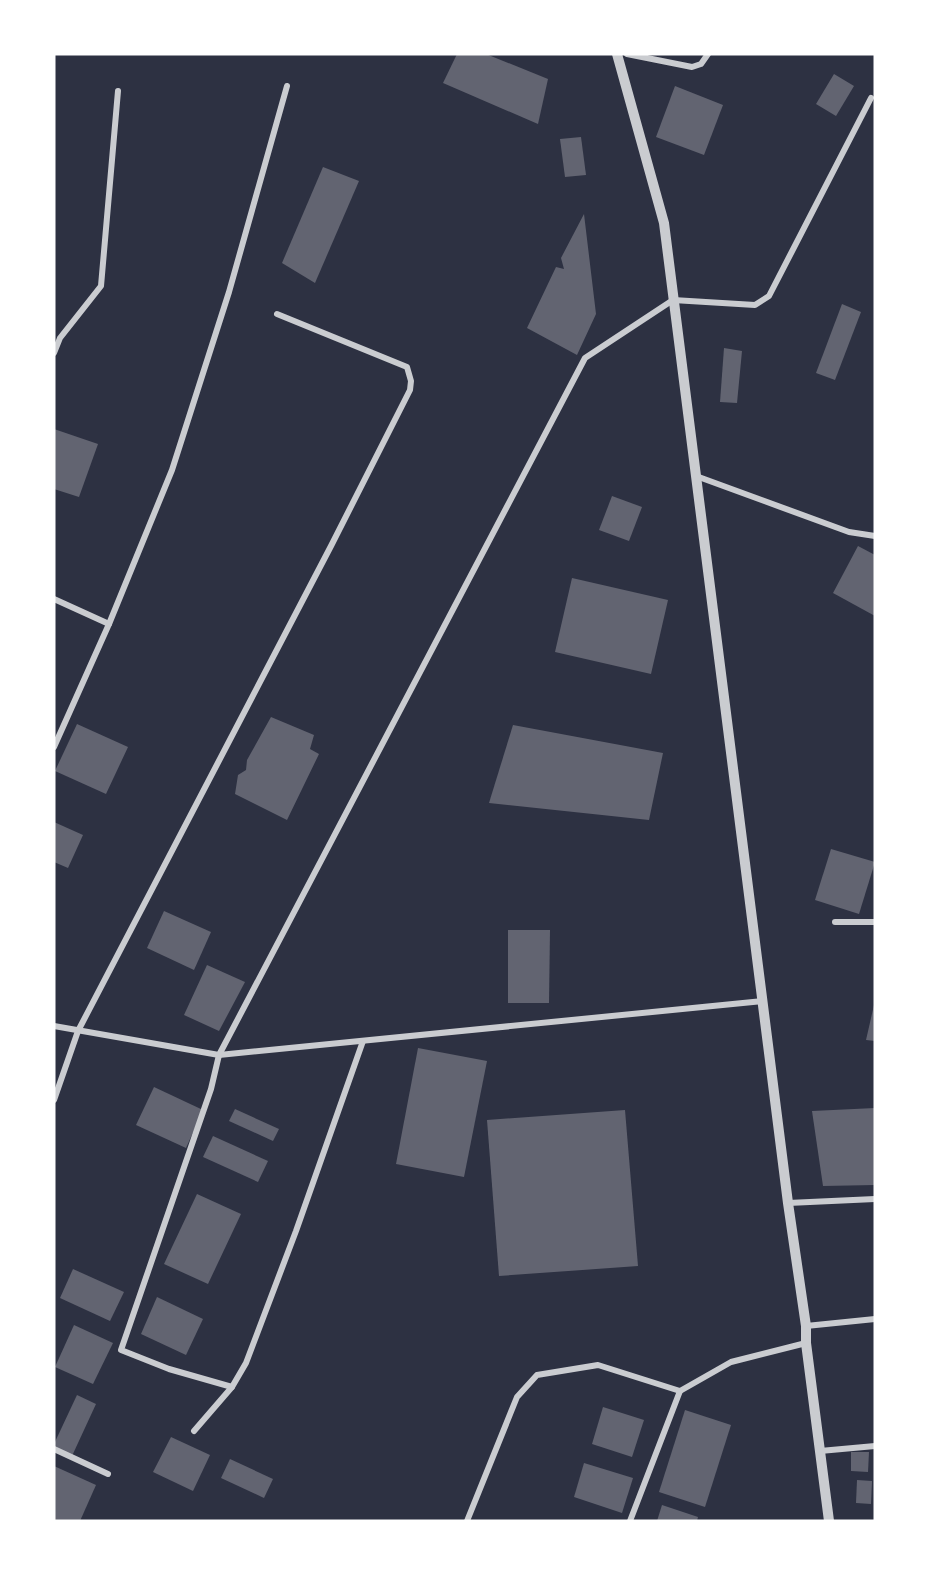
<svg xmlns="http://www.w3.org/2000/svg" width="929" height="1575" viewBox="0 0 929 1575" font-family="Karla,sans-serif">
<style>
.building{fill:#626471}
.lines{fill:none;stroke-linecap:round;stroke-linejoin:round}
.minor{stroke:#caccd0;stroke-width:6}
.tertiary{stroke:#caccd0;stroke-width:10}
</style>
<rect width="100%" height="100%" fill="#2d3142"/>
<g class="building">
<path d="M457,54h29l62,25 -10,45 -95,-41z"/>
<path d="M834,74l20,12 -18,30 -20,-12z"/>
<path d="M675,86l48,19 -19,50 -48,-18z"/>
<path d="M581,137l5,38 -21,2 -5,-38z"/>
<path d="M323,167l36,14 -44,102 -33,-20z"/>
<path d="M584,214l12,100 -19,41 -50,-27 29,-61 8,2 -3,-11z"/>
<path d="M842,304l19,8 -26,68 -19,-7z"/>
<path d="M724,348l18,3 -5,52 -17,-1z"/>
<path d="M54,429l44,15 -19,53 -25,-8z"/>
<path d="M612,496l30,11 -13,34 -30,-11z"/>
<path d="M858,546l17,9v61l-42,-23z"/>
<path d="M572,578l96,22 -17,74 -96,-22z"/>
<path d="M271,717l43,18 -4,14 9,5 -32,66 -52,-26 3,-19 8,-5 1,-10z"/>
<path d="M77,724l51,23 -22,47 -51,-23z"/>
<path d="M513,725l150,28 -14,67 -160,-17z"/>
<path d="M54,822l29,13 -15,33 -14,-6z"/>
<path d="M831,849l44,13 -16,52 -44,-14z"/>
<path d="M164,911l47,21 -17,38 -47,-22z"/>
<path d="M508,930h42l-1,73h-41z"/>
<path d="M207,965l38,17 -26,49 -35,-16z"/>
<path d="M874,1005h1v36l-9,-1z"/>
<path d="M418,1048l69,13 -23,116 -68,-13z"/>
<path d="M154,1087l49,23 -17,38 -50,-23z"/>
<path d="M875,1108v77l-52,1 -11,-75z"/>
<path d="M235,1109l44,20 -6,12 -44,-20z"/>
<path d="M625,1110l13,156 -139,10 -12,-156z"/>
<path d="M213,1136l55,25 -10,21 -55,-25z"/>
<path d="M197,1194l44,20 -33,70 -44,-20z"/>
<path d="M73,1269l51,23 -14,29 -50,-23z"/>
<path d="M157,1297l46,22 -17,36 -45,-21z"/>
<path d="M74,1325l39,18 -20,41 -38,-17z"/>
<path d="M77,1395l19,9 -24,52 -18,-9v-3z"/>
<path d="M603,1407l41,13 -12,37 -40,-13z"/>
<path d="M685,1410l46,15 -26,82 -46,-15z"/>
<path d="M171,1437l39,18 -17,36 -40,-19z"/>
<path d="M851,1452h18l-1,20 -17,-1z"/>
<path d="M230,1459l43,20 -9,19 -43,-20z"/>
<path d="M584,1463l49,15 -11,35 -48,-16z"/>
<path d="M54,1466l42,19 -16,36h-26z"/>
<path d="M857,1480l15,1 -1,23 -15,-1z"/>
<path d="M662,1505l36,12 -1,4h-40z"/>
</g>
<g class="lines">
<g class="minor">
<path d="M627,54l65,13 9,-3 7,-10"/>
<path d="M54,353l6,-15 41,-52 17,-195"/>
<path d="M696,476l153,56 26,4"/>
<path d="M54,599l55,25"/>
<path d="M54,747l55,-123 63,-154 57,-178 58,-206"/>
<path d="M835,922h40"/>
<path d="M54,1026l165,29 544,-54"/>
<path d="M54,1100l24,-69 253,-485 79,-156 1,-9 -4,-14 -130,-53"/>
<path d="M788,1203l87,-4"/>
<path d="M806,1326l69,-7"/>
<path d="M232,1387l-63,-18 -48,-19 90,-261 8,-34 366,-697 88,-58 82,5 14,-9 102,-198"/>
<path d="M194,1431l38,-44 14,-24 50,-132 67,-190"/>
<path d="M54,1449l54,25"/>
<path d="M820,1451l55,-5"/>
<path d="M467,1521l50,-124 20,-22 61,-10 82,26 51,-29 75,-19"/>
<path d="M630,1521l50,-130"/>
</g>
<path class="tertiary" d="M617,54l47,169 124,980 18,123v17l23,178"/>
</g>
<rect width="929" height="1575" fill="none" stroke="#ffffff" stroke-width="111"/>
</svg>
